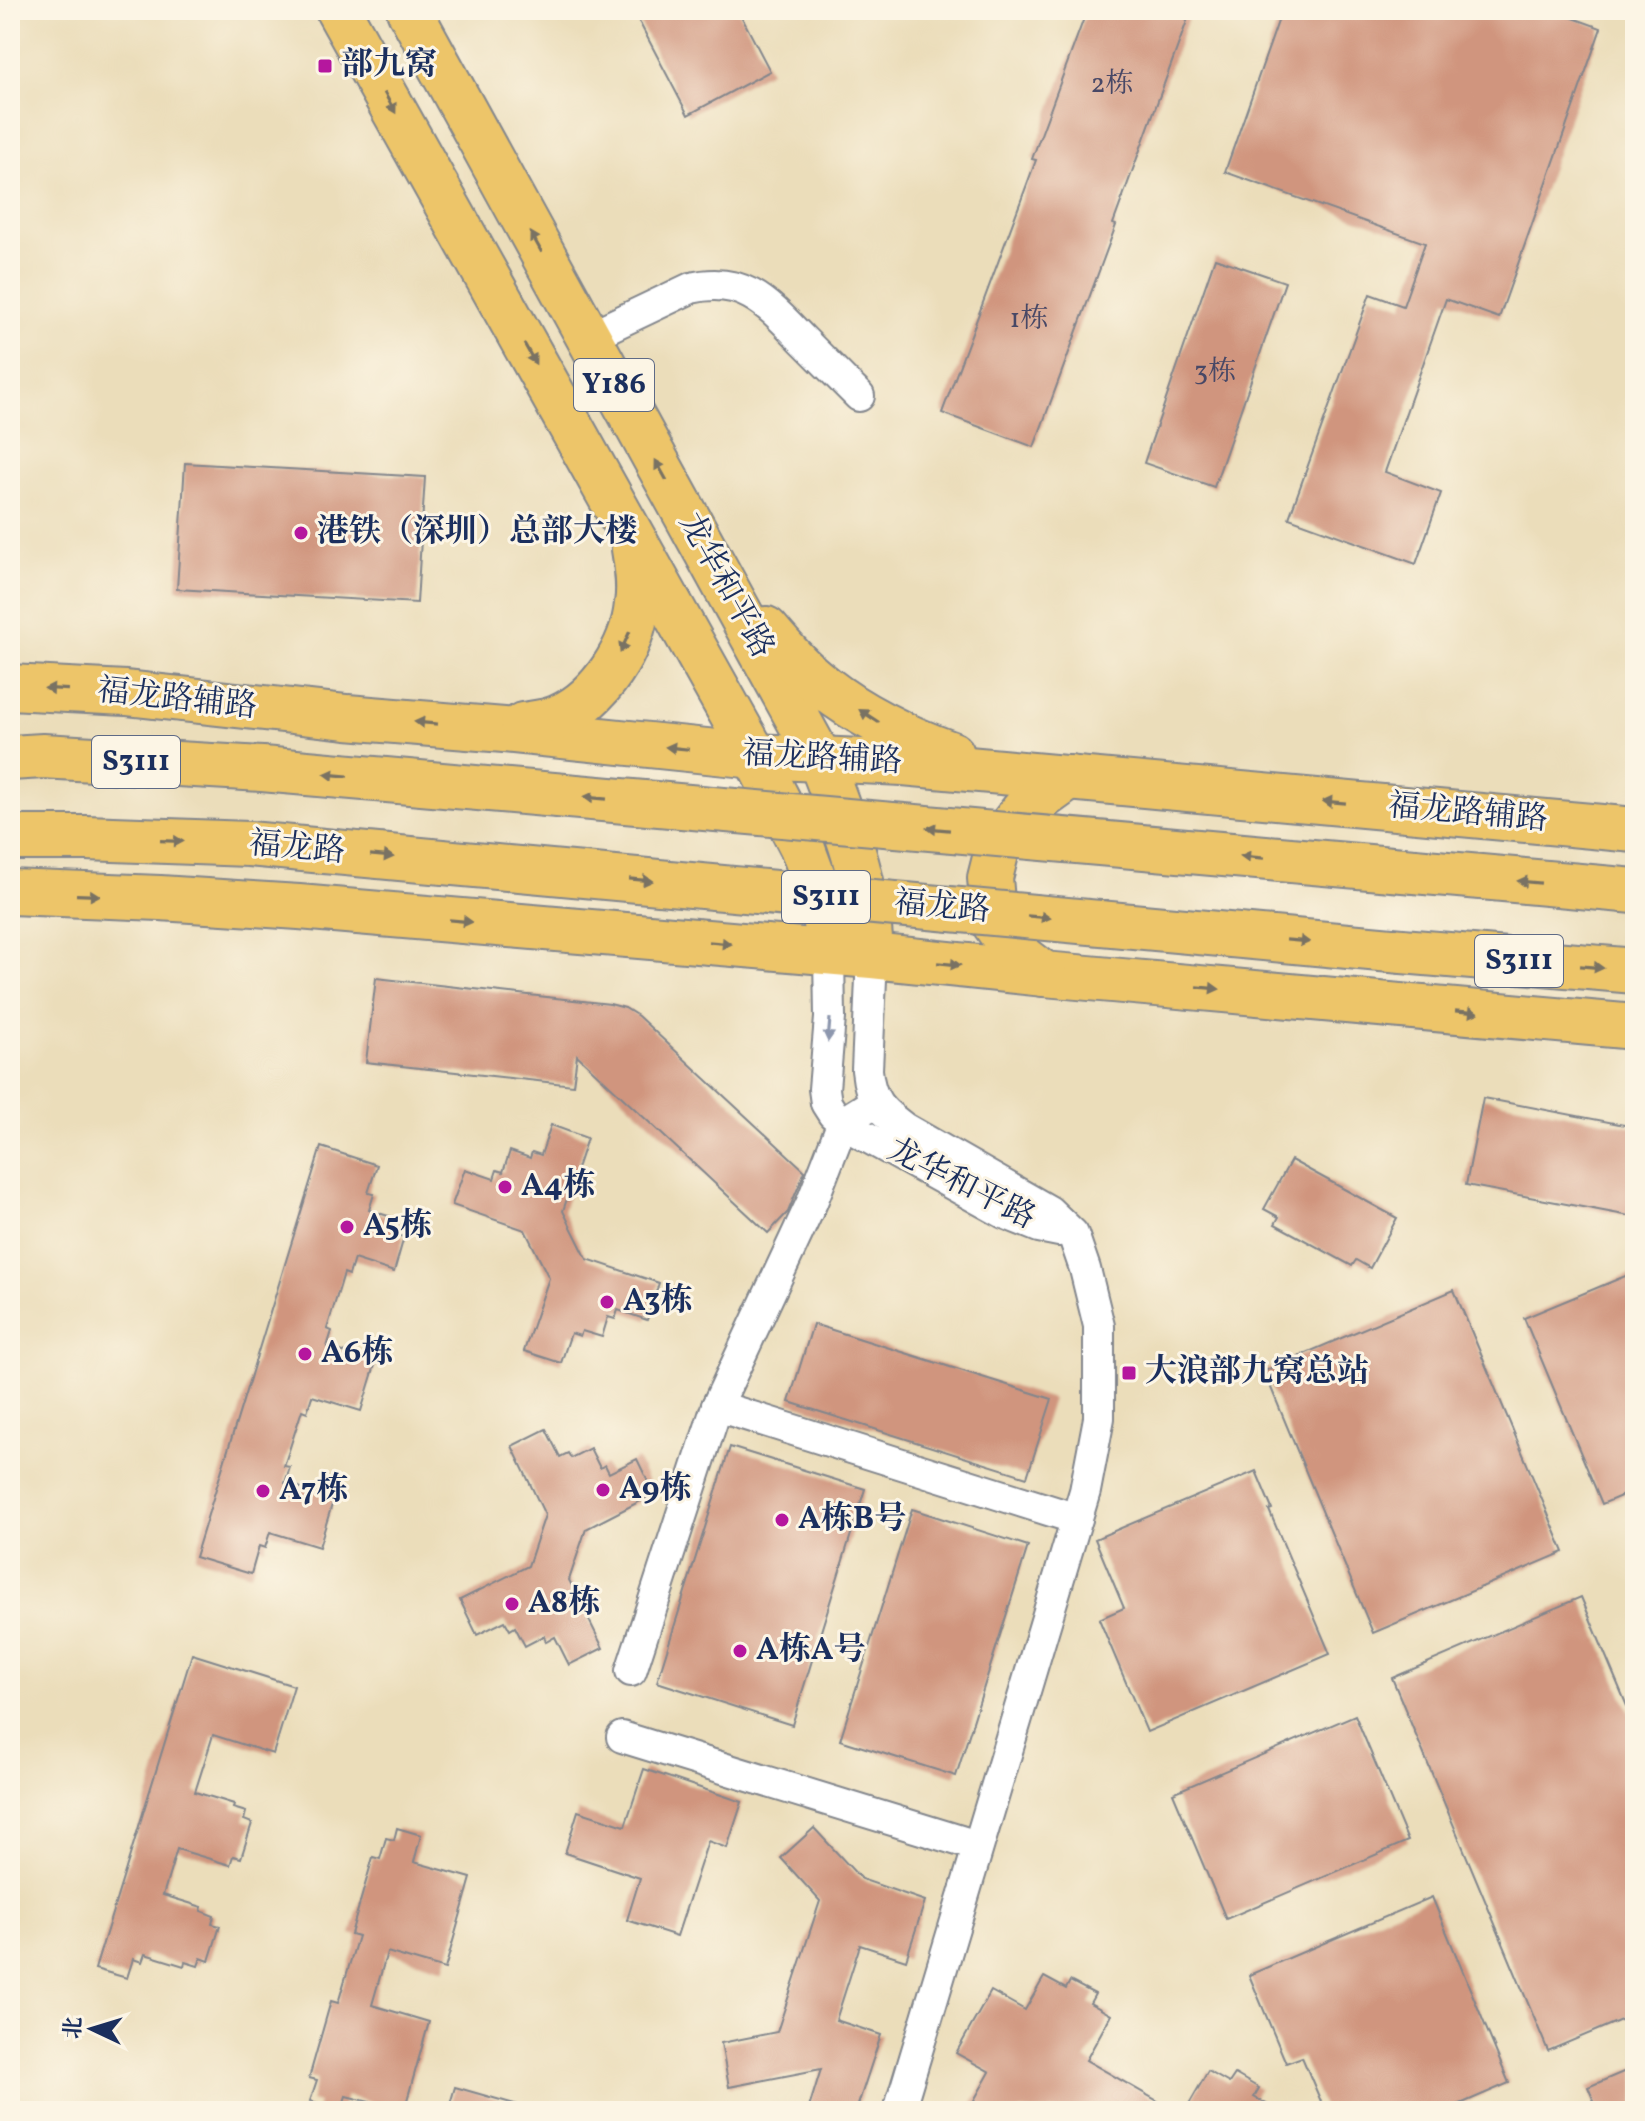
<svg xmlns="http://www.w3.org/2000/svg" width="1645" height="2121" viewBox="0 0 1645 2121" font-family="Vollkorn,'Noto Serif SC',serif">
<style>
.building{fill:#d0957e}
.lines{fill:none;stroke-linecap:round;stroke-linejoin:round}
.minor-casing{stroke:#83868c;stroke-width:34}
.primary-casing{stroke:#83868c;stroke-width:48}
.trunk-casing{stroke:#83868c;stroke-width:48}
.minor{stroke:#fff;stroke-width:30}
.primary{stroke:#edc569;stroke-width:44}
.trunk{stroke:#edc569;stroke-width:44}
.trunk-bridge-casing{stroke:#83868c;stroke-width:48;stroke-linecap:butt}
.trunk-bridge{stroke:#edc569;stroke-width:44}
.oneway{fill:#797263}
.oneway2{fill:#8d97ae}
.poi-dot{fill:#b5179e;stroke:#fcf5e5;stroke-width:3}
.labels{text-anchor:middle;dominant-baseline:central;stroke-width:6;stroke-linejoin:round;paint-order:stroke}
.number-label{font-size:28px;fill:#484866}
.shield{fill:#fcf5e5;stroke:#5e6a86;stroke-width:2}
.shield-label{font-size:30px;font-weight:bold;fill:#1b2f5e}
.poi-label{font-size:32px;font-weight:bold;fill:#1b2f5e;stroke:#fcf5e5;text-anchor:start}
.street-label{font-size:32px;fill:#1b2f5e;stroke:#fcf5e5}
</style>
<rect width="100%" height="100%" fill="#fcf5e5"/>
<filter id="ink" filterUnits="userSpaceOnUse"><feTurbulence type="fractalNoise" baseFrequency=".0125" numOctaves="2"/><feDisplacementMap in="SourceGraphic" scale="16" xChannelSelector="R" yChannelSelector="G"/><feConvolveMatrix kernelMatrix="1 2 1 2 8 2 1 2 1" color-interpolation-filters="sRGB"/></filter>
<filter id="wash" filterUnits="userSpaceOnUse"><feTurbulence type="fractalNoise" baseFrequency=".006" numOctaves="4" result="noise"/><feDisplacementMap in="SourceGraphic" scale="32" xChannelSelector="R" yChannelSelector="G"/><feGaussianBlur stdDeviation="1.8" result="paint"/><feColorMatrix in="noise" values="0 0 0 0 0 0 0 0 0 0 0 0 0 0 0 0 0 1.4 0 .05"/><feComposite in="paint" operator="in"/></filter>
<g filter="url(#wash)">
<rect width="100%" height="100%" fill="#ebddba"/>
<g id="blocks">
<g class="building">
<path d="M633,10h105l32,61 -82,44z"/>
<path d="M1087,10h104l-78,214 3,1 -82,222 -92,-34 94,-253 -4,-1z"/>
<path d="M1282,10h269l50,18 -102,290 -53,-19 -61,173 56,21 -25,71 -127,-46 81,-224 33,12 22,-63 -200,-71z"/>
<path d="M1215,258l70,24 -71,205 -70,-24z"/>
<path d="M185,463l240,14 -8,126 -240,-14z"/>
<path d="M376,978l234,26 15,4 13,8 167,155 -17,41 -20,21 -191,-178 -4,30 -207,-23z"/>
<path d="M1483,1098l152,29v90l-169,-32z"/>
<path d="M551,1125l36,13 -24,73 24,48 72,24 -12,37 -29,-10 -3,9 -7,-2 -6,20 -20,-6 -2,5 -9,-3 -10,30 -37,-12 25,-73 -24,-48 -73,-25 13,-36 29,10 3,-9 6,2 7,-21 20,7 2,-6 9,3z"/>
<path d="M321,1147l56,18 -9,28 6,1 -5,16 29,9 -4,15 10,3 -10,35 -40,-13 -5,16 -5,-2 -17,56 5,2 -5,16 49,15 -15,49 -49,-15 -5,16 -5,-2 -18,56 6,1 -5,16 49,15 -15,49 -49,-15 -5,16 -6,-2 -8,28 -56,-17z"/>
<path d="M1291,1160l106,58 -27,50 -14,-8 -4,6 -77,-42 4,-7 -15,-8z"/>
<path d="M1635,1272v218l-33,14 -78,-186z"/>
<path d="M1454,1290l110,262 -191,81 -109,-262z"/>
<path d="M813,1324l239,75 -25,78 -238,-75z"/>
<path d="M546,1429l14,28 8,-4 3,5 19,-10 10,20 5,-3 4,8 28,-14 17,35 -68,35 -17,51 34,68 -34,17 -14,-28 -9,5 -2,-6 -19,10 -10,-19 -5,3 -5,-9 -28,14 -17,-35 68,-34 17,-51 -33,-69z"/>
<path d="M730,1447l135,42 -73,236 -135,-43z"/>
<path d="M1256,1471l16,38 -3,1 61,144 -183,78 -48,-113 25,-11 -29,-69z"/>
<path d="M912,1509l116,37 -72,230 -116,-36z"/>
<path d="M1581,1597l54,128v289l-87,37 -156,-373z"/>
<path d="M192,1654l102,32 -21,68 -60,-19 -5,16 -13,41 39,12 -1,4 13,4 -2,8 8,3 -11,35 -8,-2 -3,9 -53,-16 -14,46 39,12 -1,4 13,5 -2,8 8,2 -11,35 -8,-3 -3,8 -13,-4 -1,4 -39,-12 -3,8 -9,-3 -6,19 -32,-9z"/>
<path d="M1355,1715l53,126 -182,78 -53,-126z"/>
<path d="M644,1769l98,33 -15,46 -19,-7 -31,95 -50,-16 13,-42 -75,-25 13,-42 47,15z"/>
<path d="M397,1828l24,7 -7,27 57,16 -26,91 -58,-17 -15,53 57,17 -25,89 -58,-15 -5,15h-26l3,-8 -8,-2 7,-21 -8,-2 22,-77 7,2 20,-67 -7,-2 22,-77 7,2 6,-21 8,2z"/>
<path d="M814,1828l47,51 64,22 -19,59 -46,-15 -24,75 45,15 -25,76h-48l13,-42 -92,18 -8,-44 56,-11 43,-131 -39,-43z"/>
<path d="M1432,1897l77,186 -65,28h-119l-23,-54 -16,6 -37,-88z"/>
<path d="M1044,1977l22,12 4,-8 25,13 -5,9 21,12 -25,45 89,51h-207l22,-39 -34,-19 35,-62 34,19z"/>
<path d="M1635,2067v44h-37l-10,-24z"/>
<path d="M1208,2071l21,12 6,-9 24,14 -5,9 25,14h-94z"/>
<path d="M455,2087l63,18 -1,6h-69z"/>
</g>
</g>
</g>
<g filter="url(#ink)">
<use href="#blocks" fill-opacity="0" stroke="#83868c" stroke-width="2"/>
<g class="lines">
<defs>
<g id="minor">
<path d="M588,337l103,-49c53,-13 78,17 111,51 19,19 38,38 57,57"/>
<path d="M829,953l1,65 -6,71 2,14 7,11 23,17 148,82 35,14 20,4"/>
<path d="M872,956l-5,114c3,31 13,40 37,58l145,83 24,23 12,35 14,57v92l-14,73 -186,620"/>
<path d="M717,1406l360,113"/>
<path d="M631,1671l86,-265 95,-204 31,-80 32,-20"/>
<path d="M622,1737l355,109"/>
</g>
<g id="primary">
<path d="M338,10l417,746 47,91 22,59 3,26"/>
<path d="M409,10l411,749c22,58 46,118 50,180"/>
<path d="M766,629c17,20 36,42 58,58 38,30 83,51 128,67"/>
<path d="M10,687l116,6 221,24 157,13 251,26 148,7 732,67"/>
<path d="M523,725c12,-2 26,-3 36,-8 41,-18 74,-69 78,-113 3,-18 0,-37 -3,-55"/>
<path d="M10,892l150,6 139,9 573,49 172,18 591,53"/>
<path d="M1044,974l-29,-22 -21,-29 -4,-45 9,-36 24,-31 46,-33"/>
</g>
<g id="trunk">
<path d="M10,758l33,-2 219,13"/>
<path d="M10,838h76l163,6"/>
<path d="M1414,871l221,20"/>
<path d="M1402,951l233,20"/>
</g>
</defs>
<use href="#minor" class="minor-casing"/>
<use href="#primary" class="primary-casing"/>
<use href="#trunk" class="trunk-casing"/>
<use href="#minor" class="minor"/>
<use href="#primary" class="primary"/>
<use href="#trunk" class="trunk"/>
<defs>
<g id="trunk-bridge">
<path d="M262,769l1152,102"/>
<path d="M249,844l1153,107"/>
</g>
</defs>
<use href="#trunk-bridge" class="trunk-bridge-casing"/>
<use href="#trunk-bridge" class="trunk-bridge"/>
</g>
<defs><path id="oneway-solid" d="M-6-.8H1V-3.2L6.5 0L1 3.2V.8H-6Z" transform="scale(2)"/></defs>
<g class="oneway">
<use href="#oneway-solid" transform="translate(390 103) rotate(61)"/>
<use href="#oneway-solid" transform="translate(536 242) rotate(-119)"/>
<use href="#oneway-solid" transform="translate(530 354) rotate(61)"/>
<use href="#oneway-solid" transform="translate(661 470) rotate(-119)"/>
<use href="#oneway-solid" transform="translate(625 642) rotate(114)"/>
<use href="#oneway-solid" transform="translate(56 689) rotate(-177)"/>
<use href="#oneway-solid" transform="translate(869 716) rotate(-147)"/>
<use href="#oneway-solid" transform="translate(426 723) rotate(-175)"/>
<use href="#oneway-solid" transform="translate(677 748) rotate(-174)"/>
<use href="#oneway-solid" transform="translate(336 775) rotate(-175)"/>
<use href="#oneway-solid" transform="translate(595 798) rotate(-175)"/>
<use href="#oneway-solid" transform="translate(1334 802) rotate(-175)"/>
<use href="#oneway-solid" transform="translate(938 829) rotate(-175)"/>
<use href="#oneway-solid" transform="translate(172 841) rotate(2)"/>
<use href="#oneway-solid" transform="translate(382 856) rotate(5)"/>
<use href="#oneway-solid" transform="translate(1252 857) rotate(-175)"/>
<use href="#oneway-solid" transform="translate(641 880) rotate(5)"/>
<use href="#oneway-solid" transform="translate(1529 882) rotate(-175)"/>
<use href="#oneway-solid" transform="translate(88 895) rotate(2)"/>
<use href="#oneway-solid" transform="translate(1039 917) rotate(5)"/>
<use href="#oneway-solid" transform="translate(461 921) rotate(5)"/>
<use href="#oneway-solid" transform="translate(1298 941) rotate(5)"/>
<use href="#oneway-solid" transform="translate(720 943) rotate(5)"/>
<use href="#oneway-solid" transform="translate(949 964) rotate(6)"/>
<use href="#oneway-solid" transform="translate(1592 967) rotate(5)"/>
<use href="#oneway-solid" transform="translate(1208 988) rotate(5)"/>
<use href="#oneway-solid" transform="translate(1467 1012) rotate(5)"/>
</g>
<use class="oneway2" href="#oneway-solid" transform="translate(829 1030) rotate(95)"/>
</g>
<g class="poi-dot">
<rect x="317" y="58" width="16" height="16" rx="4"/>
<circle cx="301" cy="533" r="8"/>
<circle cx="505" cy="1187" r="8"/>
<circle cx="347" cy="1227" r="8"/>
<circle cx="607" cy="1302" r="8"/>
<circle cx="305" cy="1354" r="8"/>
<rect x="1121" y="1365" width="16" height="16" rx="4"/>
<circle cx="603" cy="1490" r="8"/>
<circle cx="263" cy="1491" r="8"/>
<circle cx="782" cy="1520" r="8"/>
<circle cx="512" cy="1604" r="8"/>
<circle cx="740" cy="1651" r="8"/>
</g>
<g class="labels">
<g class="number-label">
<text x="1112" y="84">2栋</text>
<text x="1029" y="319">1栋</text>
<text x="1215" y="372">3栋</text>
</g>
<g class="shield">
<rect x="574" y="359" width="80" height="52" rx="6"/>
<rect x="92" y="736" width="88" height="52" rx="6"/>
<rect x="782" y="871" width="88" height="52" rx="6"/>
<rect x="1475" y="935" width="88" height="52" rx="6"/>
</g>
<g class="shield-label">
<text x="614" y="385">Y186</text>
<text x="136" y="762">S3111</text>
<text x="826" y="897">S3111</text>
<text x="1519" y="961">S3111</text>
</g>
<g class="poi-label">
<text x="341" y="66">部九窝</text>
<text x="317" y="533">港铁（深圳）总部大楼</text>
<text x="521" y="1187">A4栋</text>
<text x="363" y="1227">A5栋</text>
<text x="623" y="1302">A3栋</text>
<text x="321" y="1354">A6栋</text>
<text x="1145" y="1373">大浪部九窝总站</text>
<text x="619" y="1490">A9栋</text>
<text x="279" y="1491">A7栋</text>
<text x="798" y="1520">A栋B号</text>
<text x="528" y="1604">A8栋</text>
<text x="756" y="1651">A栋A号</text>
</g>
<g class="street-label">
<text transform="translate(725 586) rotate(61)">龙华和平路</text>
<text transform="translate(177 700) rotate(6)">福龙路辅路</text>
<text transform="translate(822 759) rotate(3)">福龙路辅路</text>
<text transform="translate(1468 814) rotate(5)">福龙路辅路</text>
<text transform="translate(297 849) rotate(5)">福龙路</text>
<text transform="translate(942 908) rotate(5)">福龙路</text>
<text transform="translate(961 1185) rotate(27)">龙华和平路</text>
</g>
</g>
<rect width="1645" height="2121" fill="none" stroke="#fcf5e5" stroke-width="40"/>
<g transform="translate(92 2029) rotate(274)" stroke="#fcf5e5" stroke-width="6" paint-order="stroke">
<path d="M0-6L14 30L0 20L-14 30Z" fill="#1b2f5e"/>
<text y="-12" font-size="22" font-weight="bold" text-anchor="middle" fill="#1b2f5e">北</text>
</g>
</svg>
